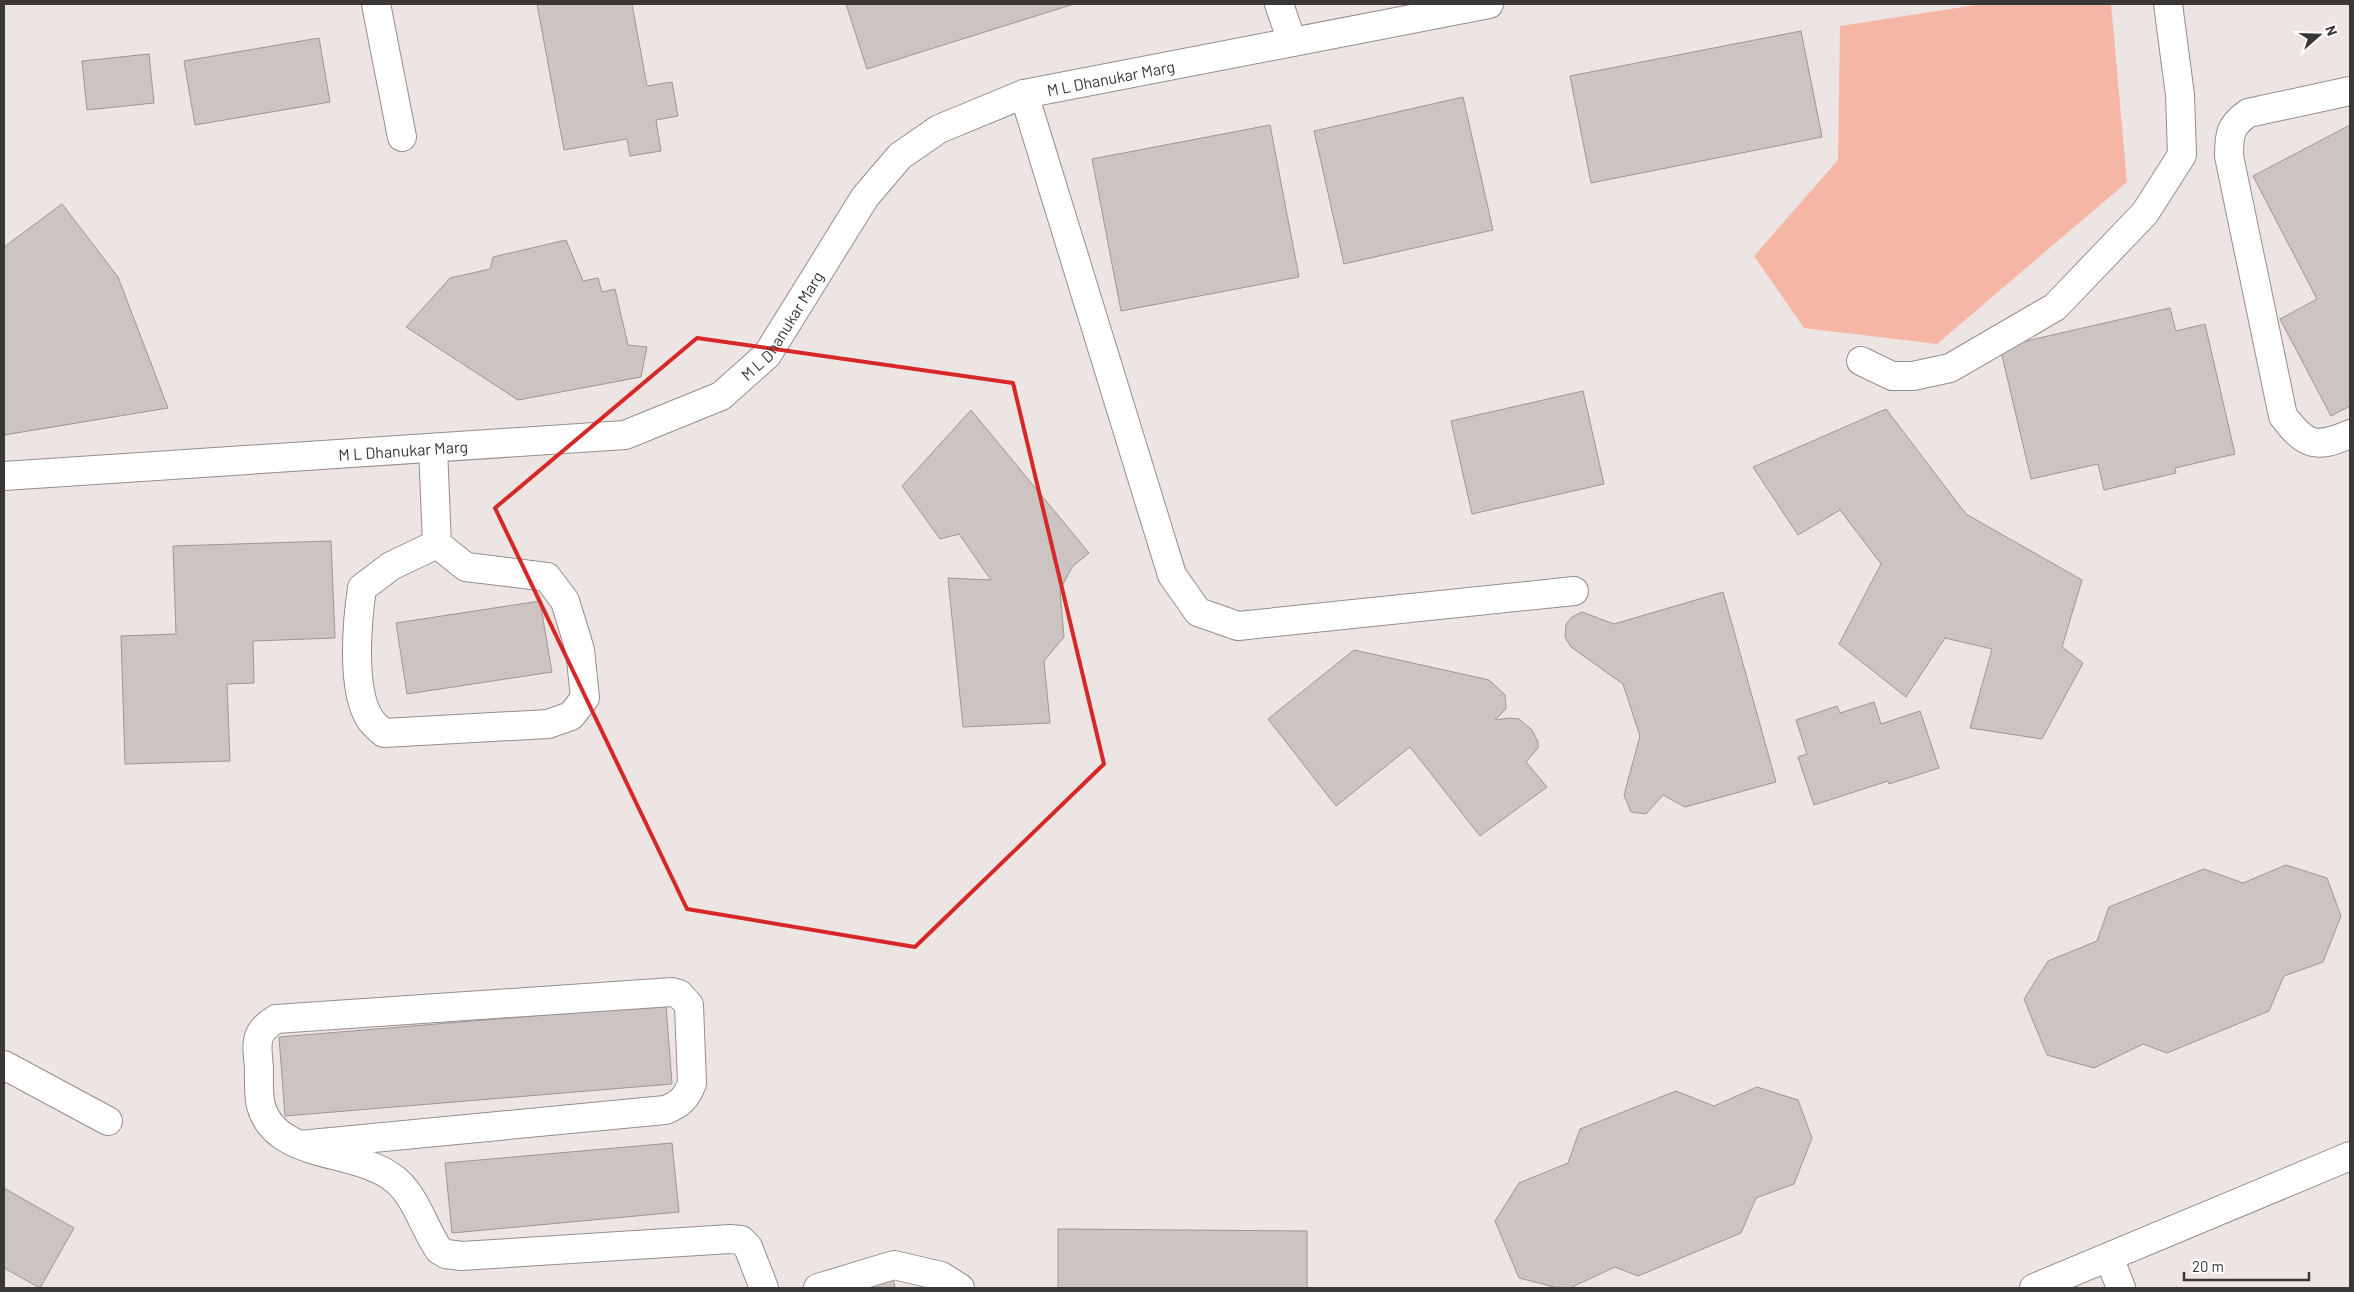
<svg xmlns="http://www.w3.org/2000/svg" width="2354" height="1292" viewBox="0 0 2354 1292" font-family="Barlow,sans-serif">
<style>
.green{fill:#f6b6a6}
.building{fill:#ccc4c3;stroke:#9d9694}
.lines{fill:none;stroke-linecap:round;stroke-linejoin:round}
.minor-casing{stroke:#958e8d;stroke-width:30}
.minor{stroke:#fff;stroke-width:28}
.marked{fill:none;stroke:#d62828;stroke-width:4;stroke-linejoin:round}
.labels{text-anchor:middle;dominant-baseline:central;stroke-width:4;stroke-linejoin:round;paint-order:stroke}
.street-label{font-size:16px;fill:#3a3737;stroke:#fff}
</style>
<rect width="100%" height="100%" fill="#ede5e3"/>
<path class="green" d="M1982,4h129l16,178 -190,162 -133,-16 -50,-72 84,-96 2,-134z"/>
<g class="building">
<path d="M537,4h95l15,82 25,-4 6,34 -22,4 5,31 -31,5 -3,-17 -63,11z"/>
<path d="M846,4h228l-207,65z"/>
<path d="M1801,31l21,106 -231,46 -21,-107z"/>
<path d="M319,38l11,64 -135,23 -11,-64z"/>
<path d="M149,54l5,49 -67,7 -5,-49z"/>
<path d="M1463,97l30,133 -149,34 -30,-133z"/>
<path d="M1270,125l29,152 -178,34 -29,-152z"/>
<path d="M2350,125v281l-19,10 -51,-97 37,-20 -64,-123z"/>
<path d="M62,204l56,73 50,131 -164,27v-188z"/>
<path d="M566,240l17,41 15,-3 4,14 13,-3 13,56 19,2 -6,30 -123,23 -112,-73 44,-49 40,-9 3,-12z"/>
<path d="M2170,308l6,23 29,-7 30,130 -60,14 1,5 -72,17 -6,-26 -67,15 -31,-132z"/>
<path d="M1583,391l21,93 -132,30 -21,-93z"/>
<path d="M1886,409l80,105 116,66 -20,67 21,16 -41,76 -72,-11 22,-79 -47,-11 -39,59 -67,-53 42,-80 -41,-54 -42,25 -45,-68z"/>
<path d="M971,410l118,143 -17,14 -12,23 4,47 -20,24 6,62 -87,4 -15,-149 43,2 -32,-46 -19,5 -38,-53z"/>
<path d="M331,541l4,97 -82,3 1,42 -27,1 3,77 -105,3 -4,-128 55,-2 -3,-88z"/>
<path d="M1723,592l53,190 -91,25 -22,-12 -17,19 -15,-2 -7,-17 16,-59 -17,-52 -52,-37 -6,-10 1,-13 6,-7 10,-5 32,12z"/>
<path d="M540,601l12,71 -145,22 -11,-71z"/>
<path d="M1354,650l135,30 16,15 1,14 -11,11 14,-2 10,1 13,11 6,12v6l-12,14 21,25 -67,49 -70,-89 -74,59 -68,-87z"/>
<path d="M1874,702l7,22 39,-13 19,57 -50,16 -1,-3 -74,24 -16,-48 9,-3 -11,-34 41,-14 3,7z"/>
<path d="M2286,865l41,13 14,38 -18,46 -39,14 -15,35 -102,42 -24,-9 -49,24 -47,-13 -23,-56 24,-38 49,-20 12,-34 95,-38 39,14z"/>
<path d="M666,1005l6,79 -387,32 -6,-79z"/>
<path d="M1757,1087l41,13 14,38 -18,46 -38,14 -15,35 -103,43 -23,-9 -45,21h-12l-39,-10 -24,-57 24,-38 49,-20 12,-34 96,-38 38,15z"/>
<path d="M672,1143l7,69 -227,21 -7,-70z"/>
<path d="M4,1188l70,40 -34,60 -36,-20z"/>
<path d="M1058,1229l249,2v57h-249z"/>
<path d="M892,1271l3,17h-56z"/>
</g>
<g class="lines">
<defs>
<g id="minor">
<path d="M376,4l26,133"/>
<path d="M1279,4l13,38"/>
<path d="M2350,91l-102,22c-18,13 -19,21 -19,43l54,260c23,30 32,33 67,18"/>
<path d="M1024,94l148,481 26,37 40,14 336,-35"/>
<path d="M1861,361l31,15h21l37,-8 105,-61 90,-94 37,-58 -2,-60 -12,-91"/>
<path d="M433,448l4,96 29,23 81,10 18,24 15,49 5,48 -14,18 -23,8 -164,9c-5,-4 -11,-9 -14,-14 -19,-29 -13,-97 -8,-131l29,-22 46,-22"/>
<path id="s1" d="M4,476l621,-41 96,-39 46,-41 98,-158 35,-41 39,-27 85,-35 465,-90"/>
<path d="M4,1065l104,56"/>
<path d="M300,1145l365,-35c14,-5 22,-12 27,-27l-3,-78 -10,-11 -7,-2 -396,27c-23,14 -19,25 -17,49 0,12 -1,26 2,38 16,56 99,41 137,76 19,18 26,46 41,68l7,4 16,2 268,-17 11,1 7,7 16,41"/>
<path d="M2109,1257l12,31"/>
<path d="M818,1288l76,-23 47,11 19,12"/>
<path d="M2034,1288l316,-132"/>
</g>
</defs>
<use href="#minor" class="minor-casing"/>
<use href="#minor" class="minor"/>
</g>
<path class="marked" d="M697,338l316,45 91,381 -189,183 -228,-38 -192,-401z"/>
<g class="labels">
<g class="street-label">
<text stroke="none"><textPath href="#s1" startOffset="1255">M L Dhanukar Marg</textPath></text>
<text stroke="none"><textPath href="#s1" startOffset="820">M L Dhanukar Marg</textPath></text>
<text stroke="none"><textPath href="#s1" startOffset="400">M L Dhanukar Marg</textPath></text>
</g>
</g>
<rect width="2354" height="1292" fill="none" stroke="#3a3737" stroke-width="10"/>
<g transform="translate(2319 35) rotate(70)" stroke="#ffffff" stroke-width="4" paint-order="stroke">
<path d="M0-4L9 19L0 12L-9 19Z" fill="#3a3737"/>
<text y="-8" font-size="14" font-weight="bold" text-anchor="middle" fill="#3a3737">N</text>
</g>
<path d="M2184 1272v8h125v-8" fill="none" stroke="#3a3737" stroke-width="2.5"/>
<text x="2192" y="1272" font-size="15" fill="#3a3737" stroke="#ffffff" stroke-width="4" paint-order="stroke">20 m</text>
</svg>
